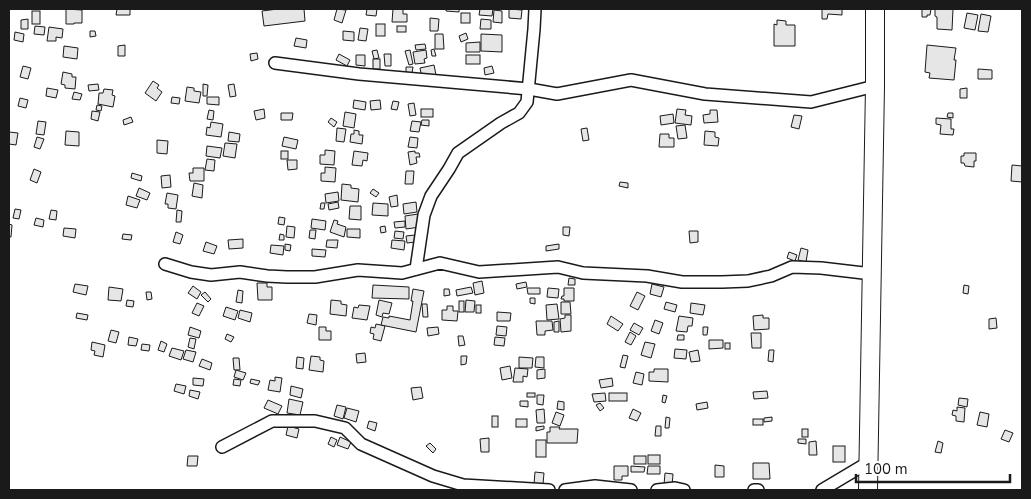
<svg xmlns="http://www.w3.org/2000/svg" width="1031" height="499" viewBox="0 0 1031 499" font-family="'Nunito Sans',sans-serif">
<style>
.building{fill:#e6e6e6;stroke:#1a1a1a}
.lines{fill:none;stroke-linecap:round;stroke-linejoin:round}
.minor-casing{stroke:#1a1a1a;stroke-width:14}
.highway-casing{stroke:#1a1a1a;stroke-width:20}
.minor{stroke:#fff;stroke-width:11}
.highway{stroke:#fff;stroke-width:18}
</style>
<rect width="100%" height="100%" fill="#fff"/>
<g class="building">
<path d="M66,9l16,1v13h-8v1h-8z"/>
<path d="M117,9h13v6h-14z"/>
<path d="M278,9h26l1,12 -41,5 -2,-15z"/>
<path d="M337,9l9,1 -4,13 -8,-3z"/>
<path d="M367,9h10l-1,7 -10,-1z"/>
<path d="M393,9h10v5h4v8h-15z"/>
<path d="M446,9h13v3l-13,-1z"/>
<path d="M480,9h13l-1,7 -13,-1z"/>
<path d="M509,9l13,1 -1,9 -12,-1z"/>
<path d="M822,9h20v6l-14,-1 -1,5h-5z"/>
<path d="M922,9h9l-1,6h-3v2h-5z"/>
<path d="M935,9h18l-1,21 -15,-1v-12l-2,-1z"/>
<path d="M494,10l8,1v12l-9,-1z"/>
<rect x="32" y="11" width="8" height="13"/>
<rect x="461" y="13" width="9" height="10"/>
<path d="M967,13l11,2 -3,15 -11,-2z"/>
<path d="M981,14l10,2 -3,16 -10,-1z"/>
<path d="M430,18l9,1 -1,12h-8z"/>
<path d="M28,19v10h-7v-9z"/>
<path d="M481,19l10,1v9h-11z"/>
<path d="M777,20l9,1v4h9v21h-21v-22l3,1z"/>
<rect x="376" y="24" width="9" height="12"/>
<path d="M35,26l10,1 -1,8 -10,-1z"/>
<rect x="397" y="26" width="9" height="6"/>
<path d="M49,27l14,2 -1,9 -6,-1v4h-9z"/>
<path d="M360,28l8,1 -2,12 -8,-1z"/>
<path d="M90,31h5l1,5 -6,1z"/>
<path d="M343,31l11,1v9l-11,-1z"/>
<path d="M15,32l9,2 -1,8 -9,-2z"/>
<path d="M466,33l2,6 -7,3 -2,-6z"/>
<path d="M435,34h8l1,15h-9z"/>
<path d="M481,34l21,1v17l-21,-1z"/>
<path d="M296,38l11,2 -1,8 -12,-2z"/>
<path d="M480,42v10h-14v-9z"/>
<path d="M425,44l1,5 -10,1 -1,-5z"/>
<path d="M125,45v11h-7v-10z"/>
<path d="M927,45l29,3 -2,12h2l-2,20 -25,-2 1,-5 -5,-1z"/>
<path d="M64,46l14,2 -1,11 -14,-2z"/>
<path d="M434,49l2,7h-4l-1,-6z"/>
<path d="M377,50l2,8 -5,1 -2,-8z"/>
<path d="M410,50l3,14 -4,1 -4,-14z"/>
<path d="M426,50l1,8 -3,1 1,4 -10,1 -2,-12z"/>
<path d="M257,53l1,6 -7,2 -1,-7z"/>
<path d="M339,54l11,6 -3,6 -11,-6z"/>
<path d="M384,54h7v12h-6z"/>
<path d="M356,55h9v11l-9,-1z"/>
<rect x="466" y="55" width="14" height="9"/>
<rect x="373" y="59" width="7" height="10"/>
<path d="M434,65l2,10 -14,3 -2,-10z"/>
<path d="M23,66l8,2 -3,11 -8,-2z"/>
<path d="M492,66l2,7 -9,2 -1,-7z"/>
<path d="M406,67h7l-1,6h-6z"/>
<path d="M978,69l14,1v9h-14z"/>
<path d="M63,72l9,2v3h4l-1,12 -10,-1v-3l-4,-1z"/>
<path d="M153,81l6,4 -2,3 5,4 -6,9 -11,-8z"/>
<path d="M98,84l1,6 -10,1 -1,-6z"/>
<path d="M203,84l5,1 -1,11h-4z"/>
<path d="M234,84l2,12 -6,1 -2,-12z"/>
<path d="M187,87l7,1v3l7,1 -2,11 -14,-2z"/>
<path d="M47,88l11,2 -2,8 -10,-2z"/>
<path d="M967,88v10h-7v-9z"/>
<path d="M104,89l9,1 -1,5 3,1 -2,11 -15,-3 1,-11h4z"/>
<path d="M74,92l8,2 -2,6 -8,-1z"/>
<path d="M172,97l8,1 -1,6 -8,-1z"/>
<path d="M207,97h12v8l-12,-1z"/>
<path d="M20,98l8,2 -2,8 -8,-2z"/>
<path d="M354,100l12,2 -1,8 -12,-2z"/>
<path d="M380,100l1,9 -10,1 -1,-9z"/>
<path d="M393,101l6,1 -2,8 -6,-1z"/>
<path d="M414,103l2,12 -6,1 -2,-12z"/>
<path d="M97,105l5,1 -1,5 -5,-1z"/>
<path d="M264,109l1,9 -9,2 -2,-9z"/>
<rect x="421" y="109" width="12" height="8"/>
<path d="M677,109l9,1 -1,5 7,1 -1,9 -16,-2z"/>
<path d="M209,110l5,1 -1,9 -6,-1z"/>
<path d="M710,110h7l1,12 -14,1 -1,-8 7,-1z"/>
<path d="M92,111l8,1 -2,9 -7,-2z"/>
<path d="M345,112l11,2 -2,14 -11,-2z"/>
<path d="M281,113h12l-1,7h-11z"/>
<path d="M948,113h5v5l-6,-1z"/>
<path d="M673,114l1,9 -13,2 -1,-9z"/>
<path d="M794,115l8,1 -3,13 -8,-2z"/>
<path d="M131,117l2,5 -9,3 -1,-5z"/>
<path d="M331,118l6,4 -3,5 -6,-5z"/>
<path d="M936,118l15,1v10h3l-1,6 -13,-1 1,-9 -5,-1z"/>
<path d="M422,120h7v6l-8,-1z"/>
<path d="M38,121l8,1 -2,13 -8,-1z"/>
<path d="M412,121l9,1 -2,10 -9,-1z"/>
<path d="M211,122l12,2 -2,13 -15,-2 1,-8 3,1z"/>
<path d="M685,125l2,13 -9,1 -2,-13z"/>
<path d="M337,128l9,1 -2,13 -8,-1z"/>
<path d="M587,128l2,12 -6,1 -2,-12z"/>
<path d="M354,130l5,1v4h4l-1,9 -12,-2 1,-8h3z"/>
<path d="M66,131l13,1v14l-14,-1z"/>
<path d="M705,131l10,1v5l4,1 -1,8 -14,-1z"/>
<path d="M9,132l9,1 -2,12 -7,-1z"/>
<path d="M229,132l11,2 -1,8 -11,-1z"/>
<path d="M660,134h9v4h5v9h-15z"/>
<path d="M37,137l7,2 -4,10 -6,-2z"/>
<path d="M284,137l14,3 -2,9 -14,-3z"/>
<path d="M410,137l8,1 -1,10 -9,-1z"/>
<path d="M157,140l11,1 -1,13 -10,-1z"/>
<path d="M225,143l12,1 -2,14 -12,-2z"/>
<path d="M207,146l15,2 -2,10 -14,-2z"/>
<path d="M325,150l10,1 -1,14 -14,-1v-9h5z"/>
<rect x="281" y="151" width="7" height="8"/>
<path d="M354,151l14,2 -1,8 -4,-1 -1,6 -10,-1z"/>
<path d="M415,151v2h4l1,4h-4l1,6 -7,2 -2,-13z"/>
<path d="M964,153h12v8h-2v6l-9,-1 -1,-3h-3v-7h3z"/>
<path d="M207,159l8,1 -1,11 -9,-1z"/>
<path d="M287,160h10v9l-9,1z"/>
<path d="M1012,165l10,1v16l-11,-1z"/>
<path d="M325,167l11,1 -1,14 -14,-1v-8h4z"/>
<path d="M193,168h11v13h-14l-1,-8h4z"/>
<path d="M34,169l7,3 -4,11 -7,-3z"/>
<path d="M406,171h8l-1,13h-8z"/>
<path d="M132,173l10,3 -1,5 -10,-3z"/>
<path d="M170,175l1,12 -9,1 -1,-12z"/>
<path d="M620,182l8,1v5l-9,-2z"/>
<path d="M194,183l9,2 -1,13 -10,-2z"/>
<path d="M342,184l9,1v3l8,1 -1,13 -17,-2z"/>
<path d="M139,188l11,5 -3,7 -11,-4z"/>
<path d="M373,189l6,4 -3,4 -6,-4z"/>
<path d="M338,192l1,9 -13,2 -1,-9z"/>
<path d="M167,193l11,2 -2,14 -8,-1v-4h-3z"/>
<path d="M397,195l1,11 -7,1 -2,-10z"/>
<path d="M128,196l12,4 -3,8 -11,-3z"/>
<path d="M338,202l1,6 -10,2 -1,-6z"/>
<path d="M416,202l1,10 -13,2 -1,-10z"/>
<path d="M321,203h4l-1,6h-4z"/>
<path d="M373,203l15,1v12l-16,-1z"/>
<path d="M350,206h11v14l-12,-1z"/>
<path d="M15,209l6,1 -2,9 -6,-1z"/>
<path d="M51,210l6,1 -1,9 -7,-1z"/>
<path d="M177,210l5,1 -1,11h-5z"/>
<path d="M418,214l2,13 -14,2 -1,-13z"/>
<path d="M279,217l6,1 -1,7 -6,-1z"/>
<path d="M36,218l8,2 -1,7 -9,-2z"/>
<path d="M312,219l14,2 -1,9 -14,-2z"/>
<path d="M334,220l4,1 -1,3 9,3 -2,10 -14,-5z"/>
<path d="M405,221v6l-10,1 -1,-6z"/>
<path d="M9,224l3,1 -1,12h-2z"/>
<path d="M287,226l8,1 -1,11 -8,-1z"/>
<path d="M385,226l1,6 -5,1 -1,-6z"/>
<path d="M563,227h7l-1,9 -6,-1z"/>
<path d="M64,228l12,1 -1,9 -12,-2z"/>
<path d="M347,229h13v9l-13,-1z"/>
<path d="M310,230h6l-1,9 -6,-1z"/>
<path d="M395,231l9,1 -1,7 -9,-1z"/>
<path d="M689,231h9v11l-8,1z"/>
<path d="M176,232l7,3 -3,9 -7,-2z"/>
<path d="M123,234l9,1 -1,5 -9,-1z"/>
<path d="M280,234l4,1v5h-5z"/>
<path d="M415,235l1,7 -9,1 -1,-7z"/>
<path d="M243,239v9l-14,1 -1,-9z"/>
<path d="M327,240h11l-1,8 -11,-1z"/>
<path d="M392,240l13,1 -1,9 -13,-2z"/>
<path d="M206,242l11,4 -3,8 -11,-3z"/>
<path d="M285,244l6,1 -1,6 -5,-1z"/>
<path d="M559,244v5l-13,2v-5z"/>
<path d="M271,245l13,1 -1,9 -13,-2z"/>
<path d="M801,248l7,2 -2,12 -8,-2z"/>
<path d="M312,249l14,1 -1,7 -13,-1z"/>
<path d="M789,252l8,3 -2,6 -8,-3z"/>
<path d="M569,278l6,1v6h-7z"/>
<path d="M482,281l2,12 -9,2 -2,-12z"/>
<path d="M526,282l1,5 -10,2 -1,-5z"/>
<path d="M257,283h10v4h5v13h-14z"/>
<path d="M75,284l13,2 -2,9 -13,-3z"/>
<path d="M652,284l12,3 -3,10 -11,-3z"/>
<path d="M373,285l36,2v12l-37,-1z"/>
<path d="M964,285l5,1 -1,8 -5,-1z"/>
<path d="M193,286l8,6 -4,7 -9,-6z"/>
<path d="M109,287l14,2 -2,12 -13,-1z"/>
<path d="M471,287l2,6 -16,3 -1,-6z"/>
<path d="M527,288h13v6h-12z"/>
<path d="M548,288l11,1 -1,9 -11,-1z"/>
<path d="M564,288h10v13h-10v-2h-3l1,-3h2z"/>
<path d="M413,289l11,2 -8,41 -35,-7 2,-8 6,1v-2l21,4 3,-19h-2z"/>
<path d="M444,289h5l1,6 -6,1z"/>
<path d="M238,290l5,1 -1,12 -6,-1z"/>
<path d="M146,292h5l1,7 -5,1z"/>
<path d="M205,292l6,7 -3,3 -7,-7z"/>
<path d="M637,292l8,4 -7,14 -8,-4z"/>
<path d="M530,298h5v6l-5,-1z"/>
<path d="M127,300l7,1 -1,6 -7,-1z"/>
<path d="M331,300l10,1v3l6,1 -1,11 -16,-2z"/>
<path d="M379,300l13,3 -3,11 -6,-1 -1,4 -6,-2z"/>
<path d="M466,300l9,1 -1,11h-9z"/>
<rect x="459" y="301" width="5" height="11"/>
<path d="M561,302h9l1,12h-10z"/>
<path d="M666,302l11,3 -2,7 -11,-3z"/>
<path d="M197,303l7,3 -5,10 -7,-3z"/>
<path d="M691,303l14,2 -2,10 -13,-2z"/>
<path d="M422,304h5l1,13h-5z"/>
<path d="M557,304l2,15 -12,1 -1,-15z"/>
<path d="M359,305l11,1 -3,14 -15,-2 2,-11 4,1z"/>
<rect x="476" y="305" width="5" height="8"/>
<path d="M447,306h6v5h5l-1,10 -15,-1v-10h5z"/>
<path d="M226,307l12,4 -3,9 -12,-4z"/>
<path d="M240,310l12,3 -2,9 -12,-4z"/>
<path d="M497,312l14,1 -1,8h-13z"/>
<path d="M77,313l11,2 -1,5 -11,-2z"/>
<path d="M309,314l8,1 -1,10 -9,-2z"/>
<path d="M565,315h6v16l-10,1 -1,-13 5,-1z"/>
<path d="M763,315v3h6v11l-15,1 -1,-14z"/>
<path d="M611,316l12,8 -5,7 -11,-7z"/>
<path d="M679,316l14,2 -1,8h-4l-1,6 -11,-1z"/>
<path d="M996,318l1,10 -8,1v-10z"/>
<path d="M655,320l8,3 -4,11 -8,-3z"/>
<path d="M536,321h16l1,9 -8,1v4h-8z"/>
<path d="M559,321v11h-5v-10z"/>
<path d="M634,323l9,5 -4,7 -9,-5z"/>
<path d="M376,324l9,2 -4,15 -8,-2 1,-5 -4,-1 1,-6 4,1z"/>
<path d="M497,326l10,1 -1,9 -10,-1z"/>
<path d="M190,327l11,4 -2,7 -11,-3z"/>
<path d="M319,327h7v4h5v9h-12z"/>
<path d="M438,327l1,7 -11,2 -1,-8z"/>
<path d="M703,327h5l-1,8h-4z"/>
<path d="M111,330l8,2 -3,11 -8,-2z"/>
<path d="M630,332l6,4 -5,9 -6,-3z"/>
<path d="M751,333h10v15h-9z"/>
<path d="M227,334l7,3 -3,5 -6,-3z"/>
<path d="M678,335h6v5h-7z"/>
<path d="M458,336h5l2,9 -6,1z"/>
<path d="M129,337l9,2 -2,7 -8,-1z"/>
<path d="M495,337l10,1 -1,8 -10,-1z"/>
<path d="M190,338l6,1 -2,10 -6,-2z"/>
<path d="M709,340h14v8l-14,1z"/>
<path d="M161,341l6,3 -3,8 -6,-2z"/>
<path d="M92,342l13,3 -2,12 -9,-2 1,-4 -4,-1z"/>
<path d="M645,342l10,2 -4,14 -10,-3z"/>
<rect x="725" y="343" width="5" height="6"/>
<path d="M142,344l8,1 -1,6 -8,-1z"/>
<path d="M172,348l12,3 -3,9 -12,-4z"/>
<path d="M675,349l12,1 -1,9 -12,-1z"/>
<path d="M186,350l10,2 -3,10 -10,-3z"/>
<path d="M698,350l2,11 -9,1 -2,-10z"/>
<path d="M769,350h5l-1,12 -5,-1z"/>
<path d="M365,353l1,9 -9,1 -1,-9z"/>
<path d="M623,355l5,1 -3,12 -5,-1z"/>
<path d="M311,356l9,1v3l4,1 -1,11 -14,-2z"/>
<path d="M461,356h6l-1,8 -5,1z"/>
<path d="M297,357l7,1 -1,11 -7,-1z"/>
<path d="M519,357l14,1 -1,10h-13z"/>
<path d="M536,357h8v11l-9,-1z"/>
<path d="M233,358h6l1,12h-6z"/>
<path d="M202,359l10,4 -2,7 -11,-4z"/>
<path d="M510,366l2,12 -10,2 -2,-12z"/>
<path d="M515,368l13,1 -1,8 -4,-1v6h-10z"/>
<path d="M545,369v9l-8,1v-9z"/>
<path d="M654,369h14v13l-19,-1v-9h5z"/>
<path d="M236,370l10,3 -3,7 -9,-3z"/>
<path d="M636,372l8,2 -2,11 -9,-2z"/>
<path d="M275,377l7,1 -2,14 -12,-2 2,-10 5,1z"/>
<path d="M193,378l11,1 -1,7 -10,-1z"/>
<path d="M612,378l1,8 -12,2 -2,-8z"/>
<path d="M234,379l7,1 -1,6 -7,-1z"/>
<path d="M251,379l9,2 -2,4 -8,-2z"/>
<path d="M176,384l10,2 -2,8 -10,-3z"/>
<path d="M291,386l12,3 -2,9 -11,-3z"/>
<path d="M421,387l2,11 -10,2 -2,-12z"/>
<path d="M190,390l10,2 -2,7 -9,-3z"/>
<path d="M767,391l1,7 -14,1 -1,-7z"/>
<rect x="527" y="393" width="8" height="4"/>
<path d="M605,393l1,8 -12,1 -2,-8z"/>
<rect x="609" y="393" width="18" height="8"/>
<path d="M537,395h7l-1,10 -6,-1z"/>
<path d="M663,395l4,1 -2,7 -3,-1z"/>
<path d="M959,398l9,1 -1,8 -9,-2z"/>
<path d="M289,399l14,3 -3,13 -13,-2z"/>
<path d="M268,400l14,6 -4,8 -14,-6z"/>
<path d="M520,401h8v6l-8,-1z"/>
<path d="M558,401l6,1v8l-7,-1z"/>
<path d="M707,402l1,6 -11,2 -1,-6z"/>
<path d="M600,403l4,5 -4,3 -4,-6z"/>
<path d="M337,405l9,2 -3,12 -9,-3z"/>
<path d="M957,407l8,1 -1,14 -8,-1v-5l-4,-1 1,-5 4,1z"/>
<path d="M347,408l12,3 -3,11 -12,-4z"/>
<path d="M544,409l1,14h-8l-1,-13z"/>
<path d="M633,409l8,4 -4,8 -8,-3z"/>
<path d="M556,412l8,3 -4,11 -8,-3z"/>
<path d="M980,412l9,2 -2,13 -10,-2z"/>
<rect x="492" y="416" width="6" height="11"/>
<path d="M666,417l4,1 -1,10h-4z"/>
<path d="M772,417v4l-8,1v-4z"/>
<rect x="516" y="419" width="11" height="8"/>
<rect x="753" y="419" width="10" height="6"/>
<path d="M369,421l8,2 -2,8 -8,-3z"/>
<path d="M288,426l11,3 -2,9 -11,-3z"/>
<path d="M544,426v3l-8,2v-4z"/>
<path d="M656,426h5v10h-6z"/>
<path d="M550,427h10l-1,2h19l-1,14h-30v-11h3z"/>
<rect x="802" y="429" width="6" height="8"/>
<path d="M1005,430l8,3 -4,9 -8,-3z"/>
<path d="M331,437l6,3 -3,7 -6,-3z"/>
<path d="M340,437l11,5 -3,7 -11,-4z"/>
<path d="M489,438v14h-8l-1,-13z"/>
<path d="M798,439h8v5l-8,-1z"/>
<rect x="536" y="440" width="10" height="17"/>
<path d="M816,441l1,14h-8v-13z"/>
<path d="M938,441l5,2 -2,10 -6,-1z"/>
<path d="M430,443l6,6 -3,4 -7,-7z"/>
<rect x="833" y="446" width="12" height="16"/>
<rect x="648" y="455" width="12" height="9"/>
<path d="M188,456h10l-1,10h-10z"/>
<rect x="634" y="456" width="12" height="8"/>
<path d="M753,463h16l1,16h-17z"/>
<path d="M715,465l9,1v11h-9z"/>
<path d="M614,466h14v10h-6v4h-8z"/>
<path d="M631,466l14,1 -1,5h-13z"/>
<path d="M648,466h12v8h-13z"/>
<path d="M535,472l9,1 -1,11h-9z"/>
<path d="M665,473l8,1 -1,12 -8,-1z"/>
</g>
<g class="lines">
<defs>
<g id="minor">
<path d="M275,63l84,11 170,15 28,5 74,-14 74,14 106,8 64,-16"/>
<path d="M165,264l26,8 20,3 29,-3 27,4 20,1h28l43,-7 44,3 38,-10 39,9 79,-5 25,6 64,3 35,6h40l26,-1 23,-5 21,-9 29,1 51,6"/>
<path d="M416,269l8,-54 7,-19 18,-27 9,-16 43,-30 18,-10 8,-11 7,-73 1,-20"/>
<path d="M222,447l50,-26h43l30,7 16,16 72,32 30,9 86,5"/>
<path d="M565,490l30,-4 36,4"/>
<path d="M657,490l18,-2 9,2"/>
<path d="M754,490h4"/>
<path d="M822,490l47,-28"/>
</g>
<path id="highway" d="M868,490l7,-404v-77"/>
</defs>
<use href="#minor" class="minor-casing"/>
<use href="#highway" class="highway-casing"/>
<use href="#minor" class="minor"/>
<use href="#highway" class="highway"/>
</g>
<rect width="1031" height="499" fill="none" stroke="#1a1a1a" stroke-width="20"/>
<path d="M856 474v8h154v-8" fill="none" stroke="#1a1a1a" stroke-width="2.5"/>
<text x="864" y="474" font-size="15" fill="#1a1a1a" stroke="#ffffff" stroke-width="4" paint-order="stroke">100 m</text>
</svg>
